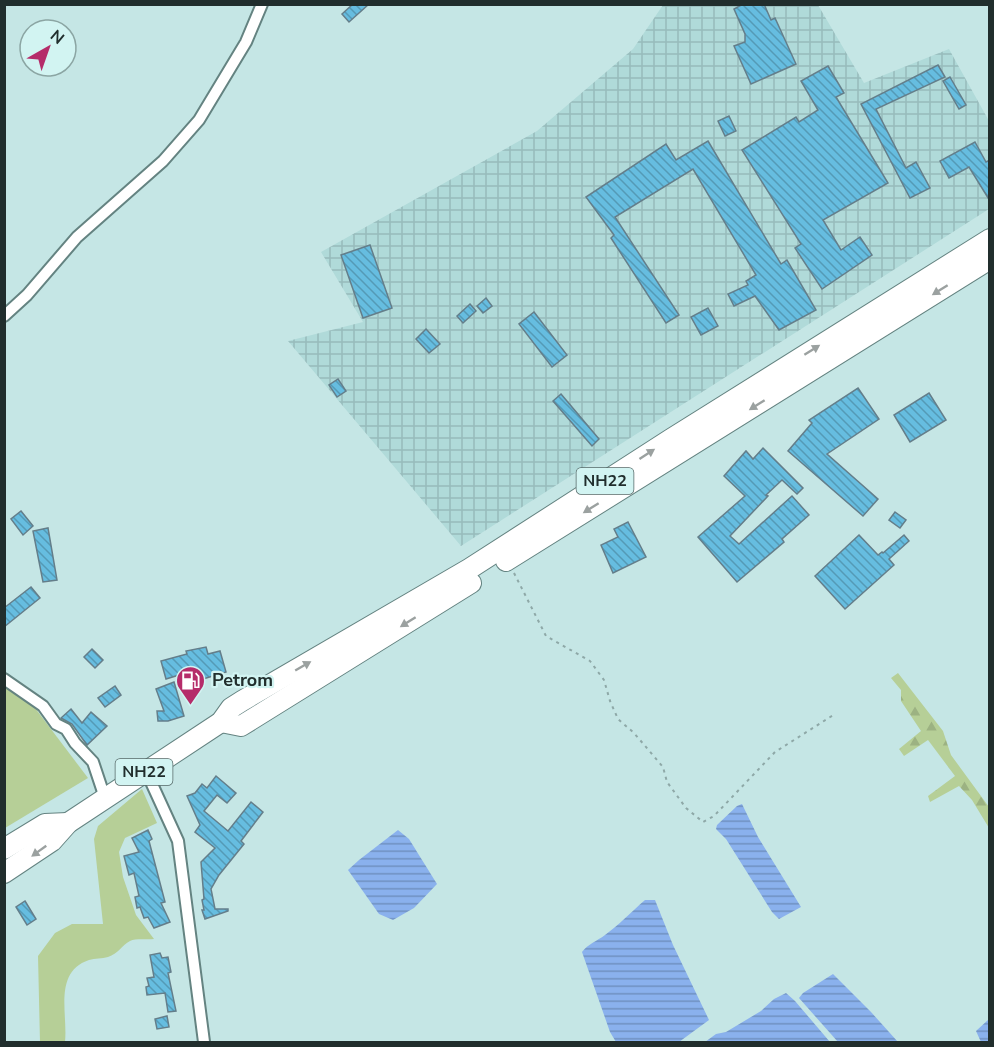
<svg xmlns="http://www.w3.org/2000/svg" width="994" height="1047" viewBox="0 0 994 1047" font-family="'Nunito Sans',sans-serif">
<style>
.industrial{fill:url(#industrial-grid)}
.grass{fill:#b6cf97}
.forest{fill:url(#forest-firs)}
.water{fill:url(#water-rules)}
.building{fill:url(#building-back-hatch);stroke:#647e8a;stroke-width:1.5}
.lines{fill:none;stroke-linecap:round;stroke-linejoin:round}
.street-casing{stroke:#648381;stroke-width:14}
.highway-casing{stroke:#648381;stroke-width:22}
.path{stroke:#8ea8a7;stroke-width:2;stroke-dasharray:3 4.5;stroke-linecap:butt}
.street{stroke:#fff;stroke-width:10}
.highway{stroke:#fff;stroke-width:20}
.oneway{fill:#9ba1a0}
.labels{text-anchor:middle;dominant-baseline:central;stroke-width:4.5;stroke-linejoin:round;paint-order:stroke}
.shield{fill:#d2f4f2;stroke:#566968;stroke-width:1.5}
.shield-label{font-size:16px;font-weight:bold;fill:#212e2d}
.poi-label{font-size:18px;font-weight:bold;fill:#212e2d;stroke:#d2f4f2;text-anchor:start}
</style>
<defs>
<pattern id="industrial-grid" width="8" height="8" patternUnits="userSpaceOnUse" patternTransform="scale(1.5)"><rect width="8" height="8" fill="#b0dad9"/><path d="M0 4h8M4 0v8" fill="none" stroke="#97bbbb"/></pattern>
<pattern id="forest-firs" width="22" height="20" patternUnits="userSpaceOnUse" patternTransform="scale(1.5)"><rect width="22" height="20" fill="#b6cf97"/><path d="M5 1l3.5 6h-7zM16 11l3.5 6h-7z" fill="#9cb282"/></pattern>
<pattern id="water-rules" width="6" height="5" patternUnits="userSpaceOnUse" patternTransform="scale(1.5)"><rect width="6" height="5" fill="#8ab1ed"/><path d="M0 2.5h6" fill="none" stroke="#7090c0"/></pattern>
<pattern id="building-back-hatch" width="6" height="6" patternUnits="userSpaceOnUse" patternTransform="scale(1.5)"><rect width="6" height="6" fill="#66bde0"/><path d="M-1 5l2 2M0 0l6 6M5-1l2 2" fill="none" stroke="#549ab6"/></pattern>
</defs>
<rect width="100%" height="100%" fill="#c5e6e5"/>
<path class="industrial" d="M663,5h155l46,78 85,-34 40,72v88l-528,337 -173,-205 75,-19 -42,-70 216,-121 96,-82z"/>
<g class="grass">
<path d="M5,683l27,21 56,74 -83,50z"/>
<path d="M142,789l15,34 -32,15 -6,14 4,25 13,38 18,24c-7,1 -18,-1 -24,2 -8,4 -12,13 -22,16 -6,2 -13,1 -19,3 -36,12 -21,54 -24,82h-25l-2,-86 17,-23 17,-9h31l-9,-85 4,-13z"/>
</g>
<path class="forest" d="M898,673l45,58 8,24 38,52v21l-17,-28 -13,-14 -29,16 -2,-6 27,-20 -27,-36 -24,16 -5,-7 22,-18 -20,-30v-11l-10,-12z"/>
<g class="water">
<path d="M742,804l16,33 43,70 -22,12 -7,-7 -46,-73 -10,-10 1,-4 20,-19z"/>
<path d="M398,830l11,9 28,45 -23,24 -21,12 -14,-6 -31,-44 11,-10z"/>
<path d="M645,900h10l18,45 36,75 -30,22h-63l-6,-10 -28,-80c6,-8 15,-11 23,-17 14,-10 26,-23 40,-35z"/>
<path d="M833,974l38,38 27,30h-60l-39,-44 4,-5z"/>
<path d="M786,993l9,8 35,41h-125l11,-8 10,-2 35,-21 13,-12z"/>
<path d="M989,1019v23h-8l-5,-11z"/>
</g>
<g class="building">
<path d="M353,4h16l-20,18 -7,-8z"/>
<path d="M743,4h21l7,16 4,-2 21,46 -45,20 -17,-38 11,-4v-8l-11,-25z"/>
<path d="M938,65l7,12 -69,32 30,59 10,-6 14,26 -20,10 -49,-94z"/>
<path d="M828,66l16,27 -8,4 52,86 -65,37 18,30 19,-13 12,18 -50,34 -27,-41 6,-4 -59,-94 54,-33 3,5 19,-12 -17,-29z"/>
<path d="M950,77l16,28 -7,4 -16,-28z"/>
<path d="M729,116l7,15 -11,5 -7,-15z"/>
<path d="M708,141l73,123 6,-4 29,50 -37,20 -24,-34 -21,10 -6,-12 20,-9 -2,-4 10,-6 -63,-106 -78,48 64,98 -13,8 -55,-85 3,-3 -28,-38 80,-53 10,16z"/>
<path d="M975,142l11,20 4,-2v41l-21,-34 -20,11 -9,-17z"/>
<path d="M370,245l22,63 -29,10 -22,-63z"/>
<path d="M486,298l6,8 -9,7 -6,-7z"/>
<path d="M470,304l6,7 -13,12 -6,-7z"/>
<path d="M708,308l10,18 -17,9 -10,-18z"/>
<path d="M534,312l33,43 -15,12 -33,-43z"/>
<path d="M426,329l14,15 -11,9 -13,-14z"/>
<path d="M338,379l8,12 -9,6 -8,-12z"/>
<path d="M858,388l21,31 -52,35 51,45 -15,17 -75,-65 24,-28 -3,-3z"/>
<path d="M929,393l17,27 -36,22 -16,-27z"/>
<path d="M561,394l38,45 -7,7 -39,-45z"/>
<path d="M763,448l40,40 -6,6 -15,-14 -16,15 2,1 -38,40 9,8 53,-48 17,19 -27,24 2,3 -47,40 -39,-45 47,-41 -21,-20 22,-25 7,8z"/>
<path d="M21,511l12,15 -10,9 -12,-16z"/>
<path d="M895,512l11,8 -6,8 -11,-8z"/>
<path d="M628,522l18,35 -33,16 -12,-28 17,-8 -4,-8z"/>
<path d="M48,528l9,52 -14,2 -10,-51z"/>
<path d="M859,535l19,20 4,-3 1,1 21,-18 5,6 -20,18 5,6 -49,44 -30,-33z"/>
<path d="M31,587l9,11 -36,29v-19z"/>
<path d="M206,647l2,7 12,-3 6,21 -23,7 1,3 -8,3 -4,-14 -26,8 -5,-18 26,-7 -1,-3z"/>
<path d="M92,649l11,11 -8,8 -11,-11z"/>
<path d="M174,682l10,34 -16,5h-10l-1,-10h7l-8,-22z"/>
<path d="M115,686l6,9 -16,12 -7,-9z"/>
<path d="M71,709l11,14 9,-11 16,14 -20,19 -15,-21 -11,-6z"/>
<path d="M216,776l20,17 -9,10 -10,-8 -13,16 24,20 23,-29 12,10 -22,29 3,3 -25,31 -8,14 4,20h13v2l-23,8 -3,-9h2l-2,-10 2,-1 -3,-37 14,-14 -20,-16 5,-7 -13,-29 8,-3 7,-9 5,4z"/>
<path d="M148,830l4,9 -3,2 16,61 -4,1 9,19 -16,6 -6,-11 -4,1 -4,-11 -3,1 -2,-11 4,-1 -5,-23 -5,2 -5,-19 15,-4 -7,-14z"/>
<path d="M25,901l11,18 -9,6 -11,-18z"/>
<path d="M160,953l2,5 6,-1 3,15 -3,1 8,38 -8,1 -3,-19 -18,2 -1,-8 3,-1 -2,-8 7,-1 -4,-22z"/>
<path d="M167,1016l2,11 -12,2 -2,-10z"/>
</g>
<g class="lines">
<defs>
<g id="street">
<path d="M4,316l23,-21 50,-58 86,-76 36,-41 47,-78 16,-38"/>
<path d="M4,679l39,27 13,18 10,5 9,14 18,19 12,36"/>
<path d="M146,771l32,70 26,201"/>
</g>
<g id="highway">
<path d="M506,561l484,-302"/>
<path d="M221,722l20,4 230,-143"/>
<path d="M4,849l41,-25 23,-1"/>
<path d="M4,873l48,-32 16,-18 153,-101 10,-14 11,-7 227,-132 202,-130 319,-200"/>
</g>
</defs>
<use href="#street" class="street-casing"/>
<use href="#highway" class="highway-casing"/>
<path class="path" d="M514,573l32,63 44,25 14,19 6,21 8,18 16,14 29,34 4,15 19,26 17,14 11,-6 61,-64 60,-38"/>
<use href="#street" class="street"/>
<use href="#highway" class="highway"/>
</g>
<defs><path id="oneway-solid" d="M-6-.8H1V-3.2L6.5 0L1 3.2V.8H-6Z" transform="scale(1.5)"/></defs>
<g class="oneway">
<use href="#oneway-solid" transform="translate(940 290) rotate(148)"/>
<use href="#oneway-solid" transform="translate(812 350) rotate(-32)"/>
<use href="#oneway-solid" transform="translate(757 405) rotate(148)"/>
<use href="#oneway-solid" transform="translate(647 454) rotate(-33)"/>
<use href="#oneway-solid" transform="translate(591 508) rotate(148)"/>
<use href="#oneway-solid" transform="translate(408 622) rotate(148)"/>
<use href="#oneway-solid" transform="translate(303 666) rotate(-30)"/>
<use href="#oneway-solid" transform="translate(39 851) rotate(144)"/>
</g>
<defs>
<symbol id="fuel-pin" viewBox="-11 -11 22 30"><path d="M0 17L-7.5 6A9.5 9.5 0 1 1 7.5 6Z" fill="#b52c6a" stroke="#d2f4f2"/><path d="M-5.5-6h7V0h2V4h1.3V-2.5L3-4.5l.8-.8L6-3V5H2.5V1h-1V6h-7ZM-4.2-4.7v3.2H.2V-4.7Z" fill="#fff"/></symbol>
</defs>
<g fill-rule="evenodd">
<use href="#fuel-pin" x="174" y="664" width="33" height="45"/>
</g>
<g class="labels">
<g class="shield">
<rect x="576.5" y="468" width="57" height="26" rx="4.5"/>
<rect x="115.5" y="759" width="57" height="26" rx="4.5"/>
</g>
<g class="shield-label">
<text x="605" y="481">NH22</text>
<text x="144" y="772">NH22</text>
</g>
<g class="poi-label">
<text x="212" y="680">Petrom</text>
</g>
</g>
<rect width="994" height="1047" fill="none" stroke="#212e2d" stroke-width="12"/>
<g transform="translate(48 48) rotate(40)"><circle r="28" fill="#d2f4f2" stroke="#8ba5a3" stroke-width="1.5"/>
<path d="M0-4.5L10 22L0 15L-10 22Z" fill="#b52c6a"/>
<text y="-9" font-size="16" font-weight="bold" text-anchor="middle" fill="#212e2d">N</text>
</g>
</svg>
